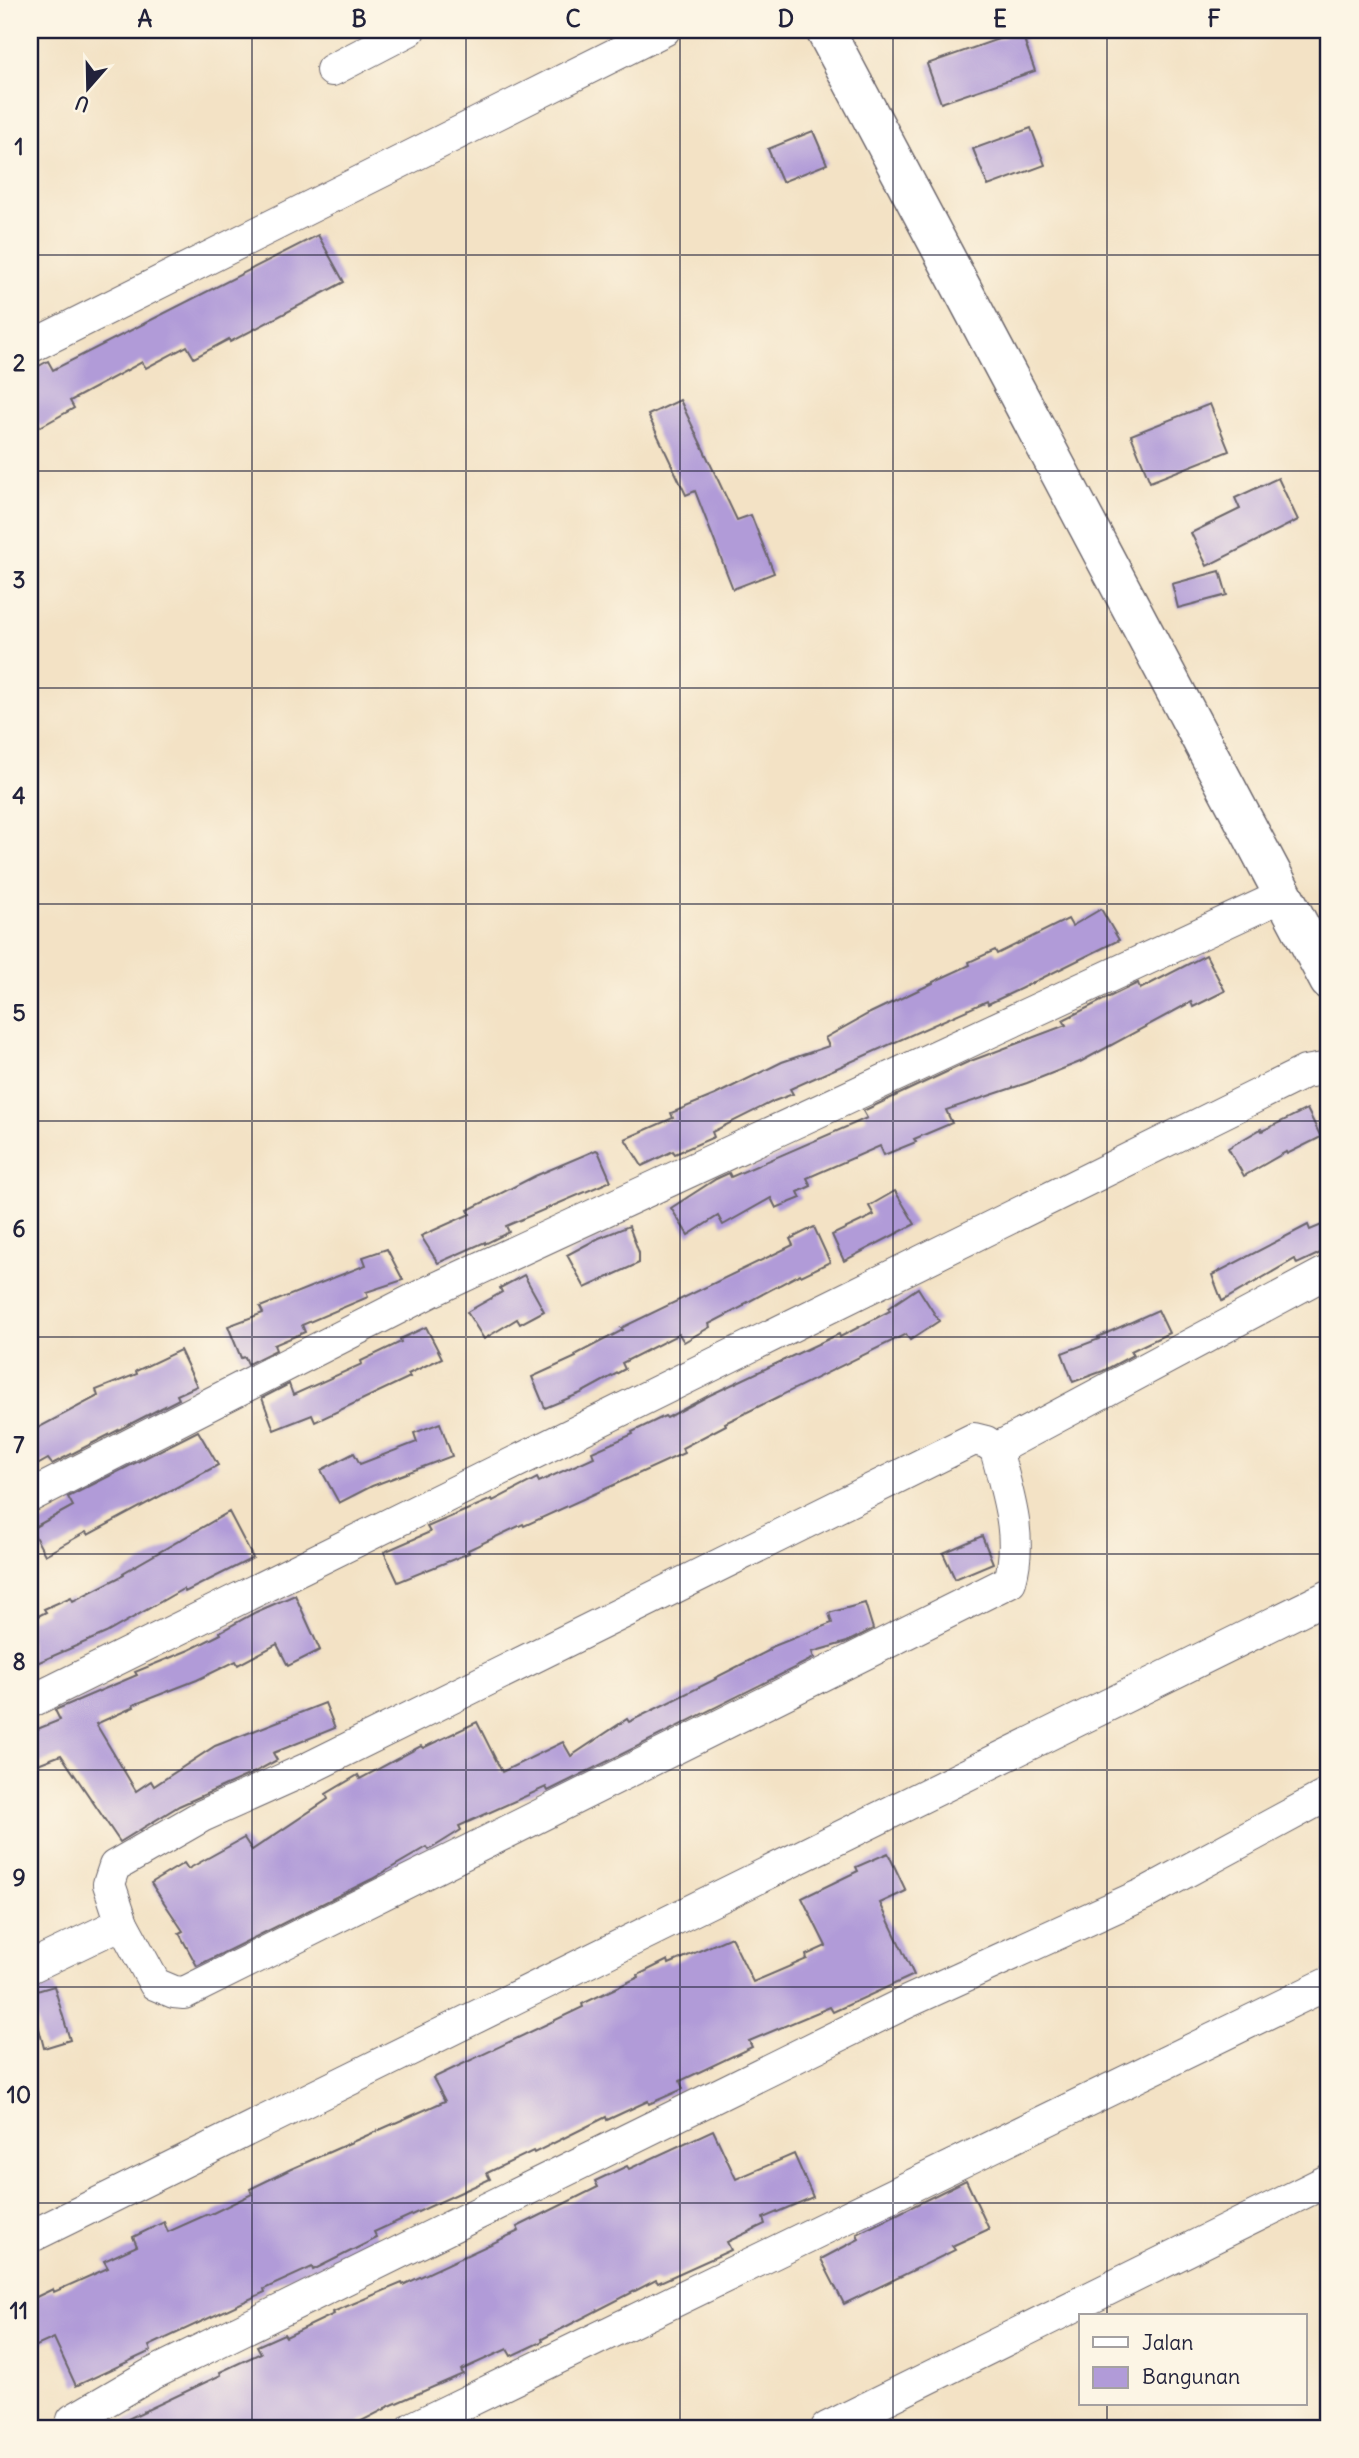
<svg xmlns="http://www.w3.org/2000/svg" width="1359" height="2458" viewBox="0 0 1359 2458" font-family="Delius,sans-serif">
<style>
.building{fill:#b19bd8}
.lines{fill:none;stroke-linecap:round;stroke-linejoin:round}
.minor-casing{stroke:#6b656b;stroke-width:34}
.tertiary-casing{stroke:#6b656b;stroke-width:41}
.minor{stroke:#fff;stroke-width:32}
.tertiary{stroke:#fff;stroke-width:38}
.grid{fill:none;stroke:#22223b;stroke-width:2;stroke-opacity:0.55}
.neatline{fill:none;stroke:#22223b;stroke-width:2.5}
.grid-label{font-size:23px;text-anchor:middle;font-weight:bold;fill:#22223b}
</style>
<rect width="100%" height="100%" fill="#fcf5e5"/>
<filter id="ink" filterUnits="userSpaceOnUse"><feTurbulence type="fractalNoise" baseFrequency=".0143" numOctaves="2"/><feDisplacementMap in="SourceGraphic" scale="14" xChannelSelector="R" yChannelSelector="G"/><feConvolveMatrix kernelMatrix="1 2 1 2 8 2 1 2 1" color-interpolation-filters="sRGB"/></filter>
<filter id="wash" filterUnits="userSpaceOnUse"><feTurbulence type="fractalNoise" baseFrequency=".00686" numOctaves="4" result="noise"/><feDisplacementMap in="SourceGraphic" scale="28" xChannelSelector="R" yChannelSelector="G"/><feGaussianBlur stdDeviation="1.57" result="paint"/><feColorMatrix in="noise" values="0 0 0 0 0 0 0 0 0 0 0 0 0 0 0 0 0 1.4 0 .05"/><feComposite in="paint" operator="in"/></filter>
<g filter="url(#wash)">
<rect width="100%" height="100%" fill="#f3e2c5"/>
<g id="blocks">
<g class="building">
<path d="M1021,31l14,40 -94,32 -14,-39z"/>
<path d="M1031,128l14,37 -57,21 -15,-37z"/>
<path d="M813,131l14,33 -45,18 -14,-33z"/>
<path d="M318,235l26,47 -114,60 -1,-3 -35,19 -7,-12 -41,22 -4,-6 -72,39 4,7 -34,19 -10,-19v-37l18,-10 5,9z"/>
<path d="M680,400l57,120 14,-5 23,58 -41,16 -38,-98 -9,4 -38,-80z"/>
<path d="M1210,404l19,47 -79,31 -19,-47z"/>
<path d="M1278,478l20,42 -91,46 -16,-33 49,-24 -5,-11z"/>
<path d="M1220,571l7,24 -49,13 -6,-24z"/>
<path d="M1101,909l18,31 -97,48 -34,16 -1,-3 -197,88 3,5 -19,7 -62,31 2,5 -39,17 -2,-3 -31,15 -17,-27 48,-21 -2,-5 44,-18 67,-33 47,-16 -4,-8 43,-24 65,-31v-1l37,-17 -1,-3 26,-12 2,4 71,-35 4,7z"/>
<path d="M1206,955l19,36 -32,16 -2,-5 -111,60 -53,21 -81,27 6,13 -38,16 2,3 -32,13 -4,-9 -73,32 4,8 -13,6 3,6 -25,10 -5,-10 -48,27 -5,-9 -30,19 -17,-27 45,-29 13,-6 2,4 136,-59 -4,-7 105,-49 98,-37 -3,-5 48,-24 27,-13 2,6z"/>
<path d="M1307,1109l14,28 -34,17 -1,-2 -42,24 -16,-28 33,-19 1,2z"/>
<path d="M596,1150l2,1 13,30 -105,45 3,6 -24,12v-2l-47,21 -17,-27 49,-22 -2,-4 67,-34z"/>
<path d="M895,1191l20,33 -71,37 -12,-26 42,-20 -5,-9z"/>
<path d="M1329,1222v27l-32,15 -2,-5 -73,42 -10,-26 96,-50 2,5z"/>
<path d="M629,1226l10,27v10l-54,25 -18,-33 32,-17z"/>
<path d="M814,1227l16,35 -29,14 -1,-2 -56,30v2l-35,18 1,3 -26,15 -5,-8 -57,29 3,6 -44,24 -36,15 -13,-31 44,-20 -1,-2 48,-25 -2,-2 172,-83 -3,-6z"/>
<path d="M387,1249l16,31 -37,12 2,5 -66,28 3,7 -31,13 2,5 -28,14 -3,-7 -4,1 -13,-32 35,-13 -3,-6 106,-42 -3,-8z"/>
<path d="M524,1275l20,36 -24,13 -3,-5 -33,20 -17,-27 35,-20 -2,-4z"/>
<path d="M918,1288l21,33 -29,19 -4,-6 -181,89 1,2 -44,23 2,5 -160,73 -1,-2 -55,26 1,3 -71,29 -14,-30 46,-20 -3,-5 65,-28 1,2 44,-23 2,4 55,-25 -2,-5 41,-18 -1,-2 33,-16 2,2 43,-23 129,-61 1,3 50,-26 -2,-3z"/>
<path d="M1158,1310l11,23 -38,18 2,4 -30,16 -30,11 -11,-29 37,-14 -1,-2z"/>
<path d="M426,1327l16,31 -34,16 2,3 -95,45 -3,-7 -38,15 -12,-32 27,-14 4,11 69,-31 -1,-3 40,-19 -1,-3z"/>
<path d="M180,1350l17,36 -20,9 2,4 -127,65 -4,-5 -18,10v-37l68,-36 -2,-6 41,-16 -1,-3z"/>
<path d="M440,1423l12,33 -80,30 -33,17 -18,-33 33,-17 6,11 57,-22 -3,-9z"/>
<path d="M198,1431l20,34 -130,70 -2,-3 -41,23 -14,-26 42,-23 -5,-9z"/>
<path d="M229,1512l24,46 -68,34 -2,-3 -77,44 -76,33v-46l16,-8 -2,-3 27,-12 2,4 51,-26 -1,-2z"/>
<path d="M982,1536l11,27 -38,16 -12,-26z"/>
<path d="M295,1595l25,55 -32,16 -11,-22 -39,21 -2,-4 -39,19 -64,25 1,2 -38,17 40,67 15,-10 3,5 61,-40 110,-43 10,25 -62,25 4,7 -22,12 -76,34 -59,36 -59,-87 -31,12v-35l30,-12 -5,-10 82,-35 -2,-3 54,-22 32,-16 -1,-2 36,-20z"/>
<path d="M865,1603l8,26 -26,13 -35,10 2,6 -266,133 -2,-4 -87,39 2,4 -32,20 -2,-3 -55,32 -175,87 -18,-33 4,-2 -32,-48 33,-20 4,6 56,-31 8,12 76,-51 -2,-5 32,-19 2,4 61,-33 2,2 54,-26 25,50 61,-30 8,14 56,-37 2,3 87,-43 -1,-1 55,-28 -1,-2 63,-25 -3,-10z"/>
<path d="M888,1853l18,38 -26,12 34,72 -81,37 -3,-5 -81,34 3,6 -72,34 3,8 -34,15 -1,-3 -41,19 -1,-3 -72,36 -1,-2 -46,22 3,6 -116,53 3,6 -64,32 -1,-3 -48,22 1,3 -116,54 2,5 -75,35 -22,-48 -24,11v-49l23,-11 1,3 54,-24 -4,-7 33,-15 -4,-9 31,-15 4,10 40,-18 1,1 43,-21 -2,-5 41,-20 154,-68 -12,-23 150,-71 -1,-3 57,-27 -1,-2 30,-15 1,4 62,-27 22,45 54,-23 -1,-4 20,-9 -24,-48 56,-27 -2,-4z"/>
<path d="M54,1986l16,54 -26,8 -14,-55z"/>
<path d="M713,2130l23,49 58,-25 19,43 -50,21 2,6 -38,18 4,8 -73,33 -2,-3 -114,59 1,2 -32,15 -4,-7 -46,21 2,4 -78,34v1l-37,19h-239l112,-53 -1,-3 41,-19 -4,-7 27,-12 2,3 48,-23 -1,-2 69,-29 1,2 116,-54 -2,-4 81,-40 -3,-6 32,-15 2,3z"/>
<path d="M966,2180l23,49 -37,17 3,4 -111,54 -23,-45 38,-20 -2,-5z"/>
</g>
</g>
</g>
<g filter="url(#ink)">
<use href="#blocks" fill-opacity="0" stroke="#6b656b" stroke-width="2"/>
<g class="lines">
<defs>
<g id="minor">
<path d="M332,70l77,-40"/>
<path d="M30,347l634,-317"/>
<path d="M974,1439l12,3 10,7c11,44 27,87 14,132l-826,412 -10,-1 -19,-8 -33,-61 -13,-39 6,-18 87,-50 105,-47z"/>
<path d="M996,1449l333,-178"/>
<path d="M30,1496l401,-205 853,-396"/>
<path d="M30,1702l1275,-630 24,-4"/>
<path d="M30,1967l92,-44"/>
<path d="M30,2237l1299,-641"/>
<path d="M71,2428l2,-8 77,-45 757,-373 239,-109 183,-99"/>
<path d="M413,2428l916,-445"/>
<path d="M827,2428l502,-248"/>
</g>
<path id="tertiary" d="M825,30c166,318 338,633 504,951"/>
</defs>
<use href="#minor" class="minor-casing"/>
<use href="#tertiary" class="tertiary-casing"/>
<use href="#minor" class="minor"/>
<use href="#tertiary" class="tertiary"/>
</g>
</g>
<path class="grid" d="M252,30v2398M466,30v2398M680,30v2398M893,30v2398M1107,30v2286M30,255h1299M30,471h1299M30,688h1299M30,904h1299M30,1121h1299M30,1337h1299M30,1554h1299M30,1770h1299M30,1987h1299M30,2203h1299M1107,2404v24"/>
<rect width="1359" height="2458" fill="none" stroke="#fcf5e5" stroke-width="77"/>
<rect x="1079" y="2314" width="228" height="91" fill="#fcf5e5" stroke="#a5a1a1" stroke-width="2"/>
<rect x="1093" y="2337" width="35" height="10" fill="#ffffff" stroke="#a5a1a1" stroke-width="2"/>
<text x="1142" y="2350" font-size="21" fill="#22223b">Jalan</text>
<rect x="1093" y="2367" width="35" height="21" fill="#b19bd8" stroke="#a5a1a1" stroke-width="2"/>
<text x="1142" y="2384" font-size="21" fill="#22223b">Bangunan</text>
<g transform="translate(88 88) rotate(200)" stroke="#fcf5e5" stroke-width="5" paint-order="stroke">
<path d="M0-5L12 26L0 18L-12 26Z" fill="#22223b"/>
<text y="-10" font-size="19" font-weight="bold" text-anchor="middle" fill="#22223b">U</text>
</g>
<rect x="38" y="38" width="1282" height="2382" class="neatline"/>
<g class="grid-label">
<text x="145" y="27">A</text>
<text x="359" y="27">B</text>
<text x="573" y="27">C</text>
<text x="786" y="27">D</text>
<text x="1000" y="27">E</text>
<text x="1214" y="27">F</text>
<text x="19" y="155">1</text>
<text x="19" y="371">2</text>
<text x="19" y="588">3</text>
<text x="19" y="804">4</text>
<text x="19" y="1021">5</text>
<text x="19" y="1237">6</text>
<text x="19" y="1453">7</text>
<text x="19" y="1670">8</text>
<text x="19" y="1886">9</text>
<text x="19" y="2103">10</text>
<text x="19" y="2319">11</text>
</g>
</svg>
